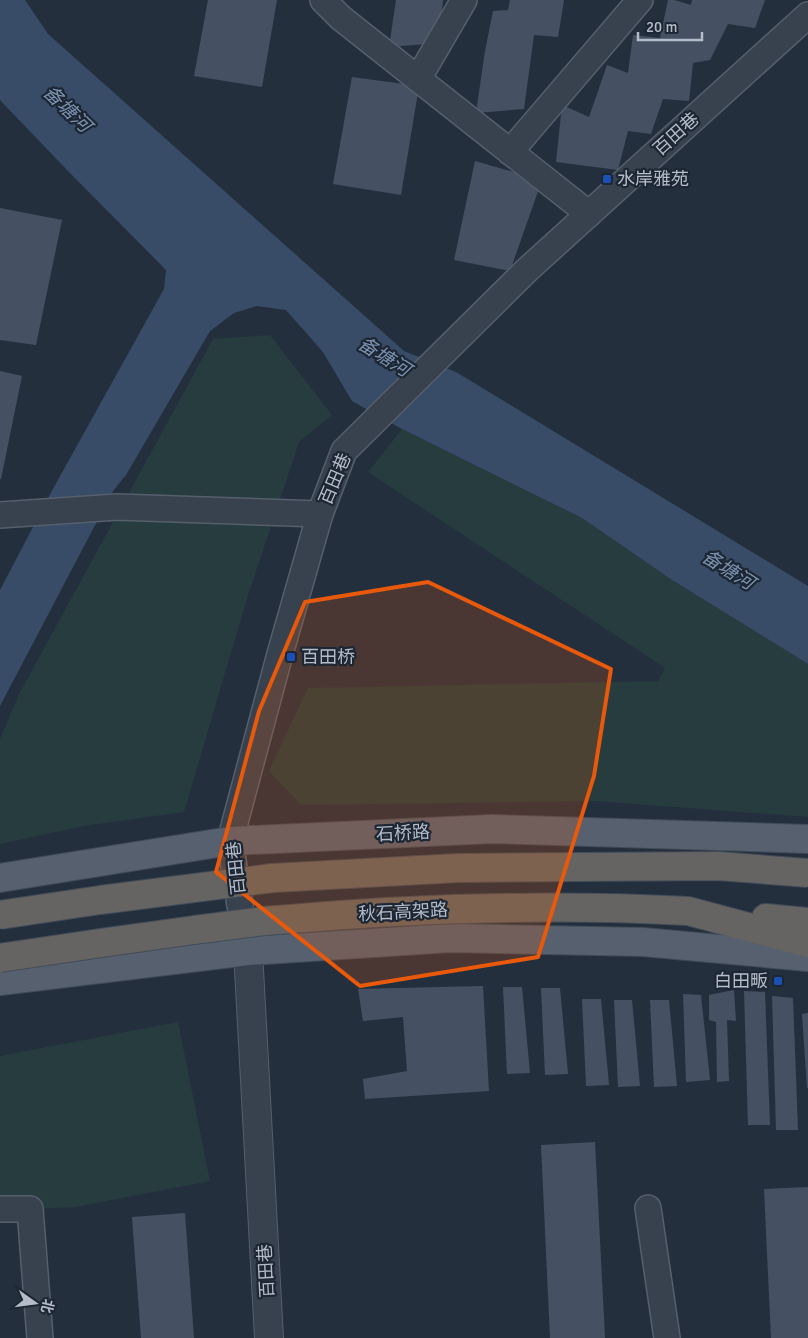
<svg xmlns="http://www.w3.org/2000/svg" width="808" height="1338" viewBox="0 0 808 1338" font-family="Signika,'Noto Sans SC',sans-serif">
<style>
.green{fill:#263c3f}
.water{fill:#394c67}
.building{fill:#455162}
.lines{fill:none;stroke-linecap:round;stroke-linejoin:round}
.minor-casing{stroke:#565f6c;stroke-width:28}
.tertiary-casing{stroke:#565f6c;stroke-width:30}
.primary-casing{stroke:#414a57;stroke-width:30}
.trunk-casing{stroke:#434c59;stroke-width:30}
.minor{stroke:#38414e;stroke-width:25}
.tertiary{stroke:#38414e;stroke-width:28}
.primary{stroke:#56606e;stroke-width:28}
.trunk{stroke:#656462;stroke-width:28}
.trunk-bridge-casing{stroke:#434c59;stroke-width:30;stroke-linecap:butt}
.trunk-bridge{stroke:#656462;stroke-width:28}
.marked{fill:#e8590c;fill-opacity:0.2;stroke:#e8590c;stroke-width:4;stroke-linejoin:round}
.transit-dot{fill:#1a4fb4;stroke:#1d2633;stroke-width:2}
.labels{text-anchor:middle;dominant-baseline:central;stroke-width:4.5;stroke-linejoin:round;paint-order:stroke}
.street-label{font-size:18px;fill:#b4bcc9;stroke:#1d2633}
.poi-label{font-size:18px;fill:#b4bcc9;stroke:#1d2633;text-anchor:start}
.water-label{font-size:19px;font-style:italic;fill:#7c92b1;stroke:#1d2633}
</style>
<rect width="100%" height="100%" fill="#242f3e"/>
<g class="green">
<path d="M270,335l62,80 -33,27 -50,150 -65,220 -100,14 -84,18v-105l19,-45 194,-355z"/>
<path d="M402,429l180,89 90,62 136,84v153l-212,-16 -295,4 -32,-34 39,-83 350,-7 7,-13 -297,-196z"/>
<path d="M178,1022l32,159 -135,26 -75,4v-155z"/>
</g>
<path class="water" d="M0,0h25l23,34 356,317 52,21 352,214v78l-136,-84 -90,-62 -180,-89 -50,-28 -29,-49 -37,-42 -29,-4 -23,7 -24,18 -84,144 -13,16 -113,215v-116l54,-103 110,-198 2,-19 -99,-100 -67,-70z"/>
<g class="building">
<path d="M208,0h69l-15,87 -68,-11z"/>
<path d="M396,0h47l-5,43 -49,4z"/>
<path d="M510,0h54l-6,37 -24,-2 -10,74 -48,4 9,-62 8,-40 15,-1z"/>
<path d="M668,0h6l17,5 1,-5h73l-10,28 -27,-4 -18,36 -17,3 -4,38 -26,-2 -12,35 -23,-3 -10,39 -62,-8 6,-57 27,12 18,-52 21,8 5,-38 27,3z"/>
<path d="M352,77l67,9 -18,109 -68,-11z"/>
<path d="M475,161l67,19 -32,91 -56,-11z"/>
<path d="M0,208l62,12 -26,125 -36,-5z"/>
<path d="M0,371l22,5 -21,103h-1z"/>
<path d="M483,986l6,105 -124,8 -2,-20 44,-8 -4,-54 -40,4 -5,-32z"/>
<path d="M503,987h19l8,86 -23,1z"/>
<path d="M541,988h19l8,86 -23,1z"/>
<path d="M734,990l2,31 -9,-1 2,61 -12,1 -1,-60 -7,-2v-25z"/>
<path d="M744,991l21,1 5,133h-22z"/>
<path d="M683,994l18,1 9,85 -24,2z"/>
<path d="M772,996l21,2 5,132h-22z"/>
<path d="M582,999h19l8,86 -23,1z"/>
<path d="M614,1000h18l8,86 -22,1z"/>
<path d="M650,1000h19l8,86 -23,1z"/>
<path d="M808,1013v75h-1l-5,-74z"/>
<path d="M595,1142l10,196h-55l-9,-193z"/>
<path d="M808,1187v151h-37l-7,-149z"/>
<path d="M185,1213l9,125h-53l-9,-121z"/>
</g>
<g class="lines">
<defs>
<g id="minor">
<path d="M323,0l18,18 248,196"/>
<path d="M418,79l46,-79"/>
<path d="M510,152l130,-152"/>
<path d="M0,515l117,-8 203,7"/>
<path d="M246,944l-16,-103 50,-187 40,-140 24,-63 183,-181 281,-255"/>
<path d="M648,1208l19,130"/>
<path d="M0,1209h30l10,129"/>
</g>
<path id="tertiary" d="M248,951l21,387"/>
<g id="primary">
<path d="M0,878l230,-37 262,-12 316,10"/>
<path d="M0,981l248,-30 202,-13 193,4 165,15"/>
</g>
<g id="trunk">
<path d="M688,911l120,32"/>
<path d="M766,918l42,4"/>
</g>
</defs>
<use href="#minor" class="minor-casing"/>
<use href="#tertiary" class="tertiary-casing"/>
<use href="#primary" class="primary-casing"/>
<use href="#trunk" class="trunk-casing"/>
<use href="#minor" class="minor"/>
<use href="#tertiary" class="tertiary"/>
<use href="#primary" class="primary"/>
<use href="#trunk" class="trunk"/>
<defs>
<g id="trunk-bridge">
<path d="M0,915l100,-15 173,-22 185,-10 260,-2 90,7"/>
<path d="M0,958c65,-10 129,-19 194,-28 28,-3 55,-8 83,-10 137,-12 274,-16 411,-9"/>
</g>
</defs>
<use href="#trunk-bridge" class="trunk-bridge-casing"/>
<use href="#trunk-bridge" class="trunk-bridge"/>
</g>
<path class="marked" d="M428,582l183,87 -17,107 -56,181 -178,29 -144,-114 43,-161 46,-109z"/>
<g class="transit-dot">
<rect x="602" y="174" width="10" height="10" rx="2.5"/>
<rect x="286" y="652" width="10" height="10" rx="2.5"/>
<rect x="773" y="976" width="10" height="10" rx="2.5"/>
</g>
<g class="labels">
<g class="street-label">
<text transform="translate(676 134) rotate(-42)">百田巷</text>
<text transform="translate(335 479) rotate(-67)">百田巷</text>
<text transform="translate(403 833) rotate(-3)">石桥路</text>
<text transform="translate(236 868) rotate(-96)">百田巷</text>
<text transform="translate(403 912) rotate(-3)">秋石高架路</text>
<text transform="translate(266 1271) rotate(-93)">百田巷</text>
</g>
<g class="poi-label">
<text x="617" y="179">水岸雅苑</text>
<text x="301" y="657">百田桥</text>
<text x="768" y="981" text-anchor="end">白田畈</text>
</g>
<g class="water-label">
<text transform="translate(67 109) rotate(44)">备塘河</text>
<text transform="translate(384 357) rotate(32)">备塘河</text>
<text transform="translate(728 570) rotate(32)">备塘河</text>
</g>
</g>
<g transform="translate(35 1303) rotate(104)" stroke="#1d2633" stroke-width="4" paint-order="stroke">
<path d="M0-4L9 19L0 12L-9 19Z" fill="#b4bcc9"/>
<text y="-8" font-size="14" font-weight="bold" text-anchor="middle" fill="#b4bcc9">北</text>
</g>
<path d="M638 32v8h64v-8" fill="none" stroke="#b4bcc9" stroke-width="2.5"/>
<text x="646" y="32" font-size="15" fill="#b4bcc9" stroke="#1d2633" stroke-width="4" paint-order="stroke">20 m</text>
</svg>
